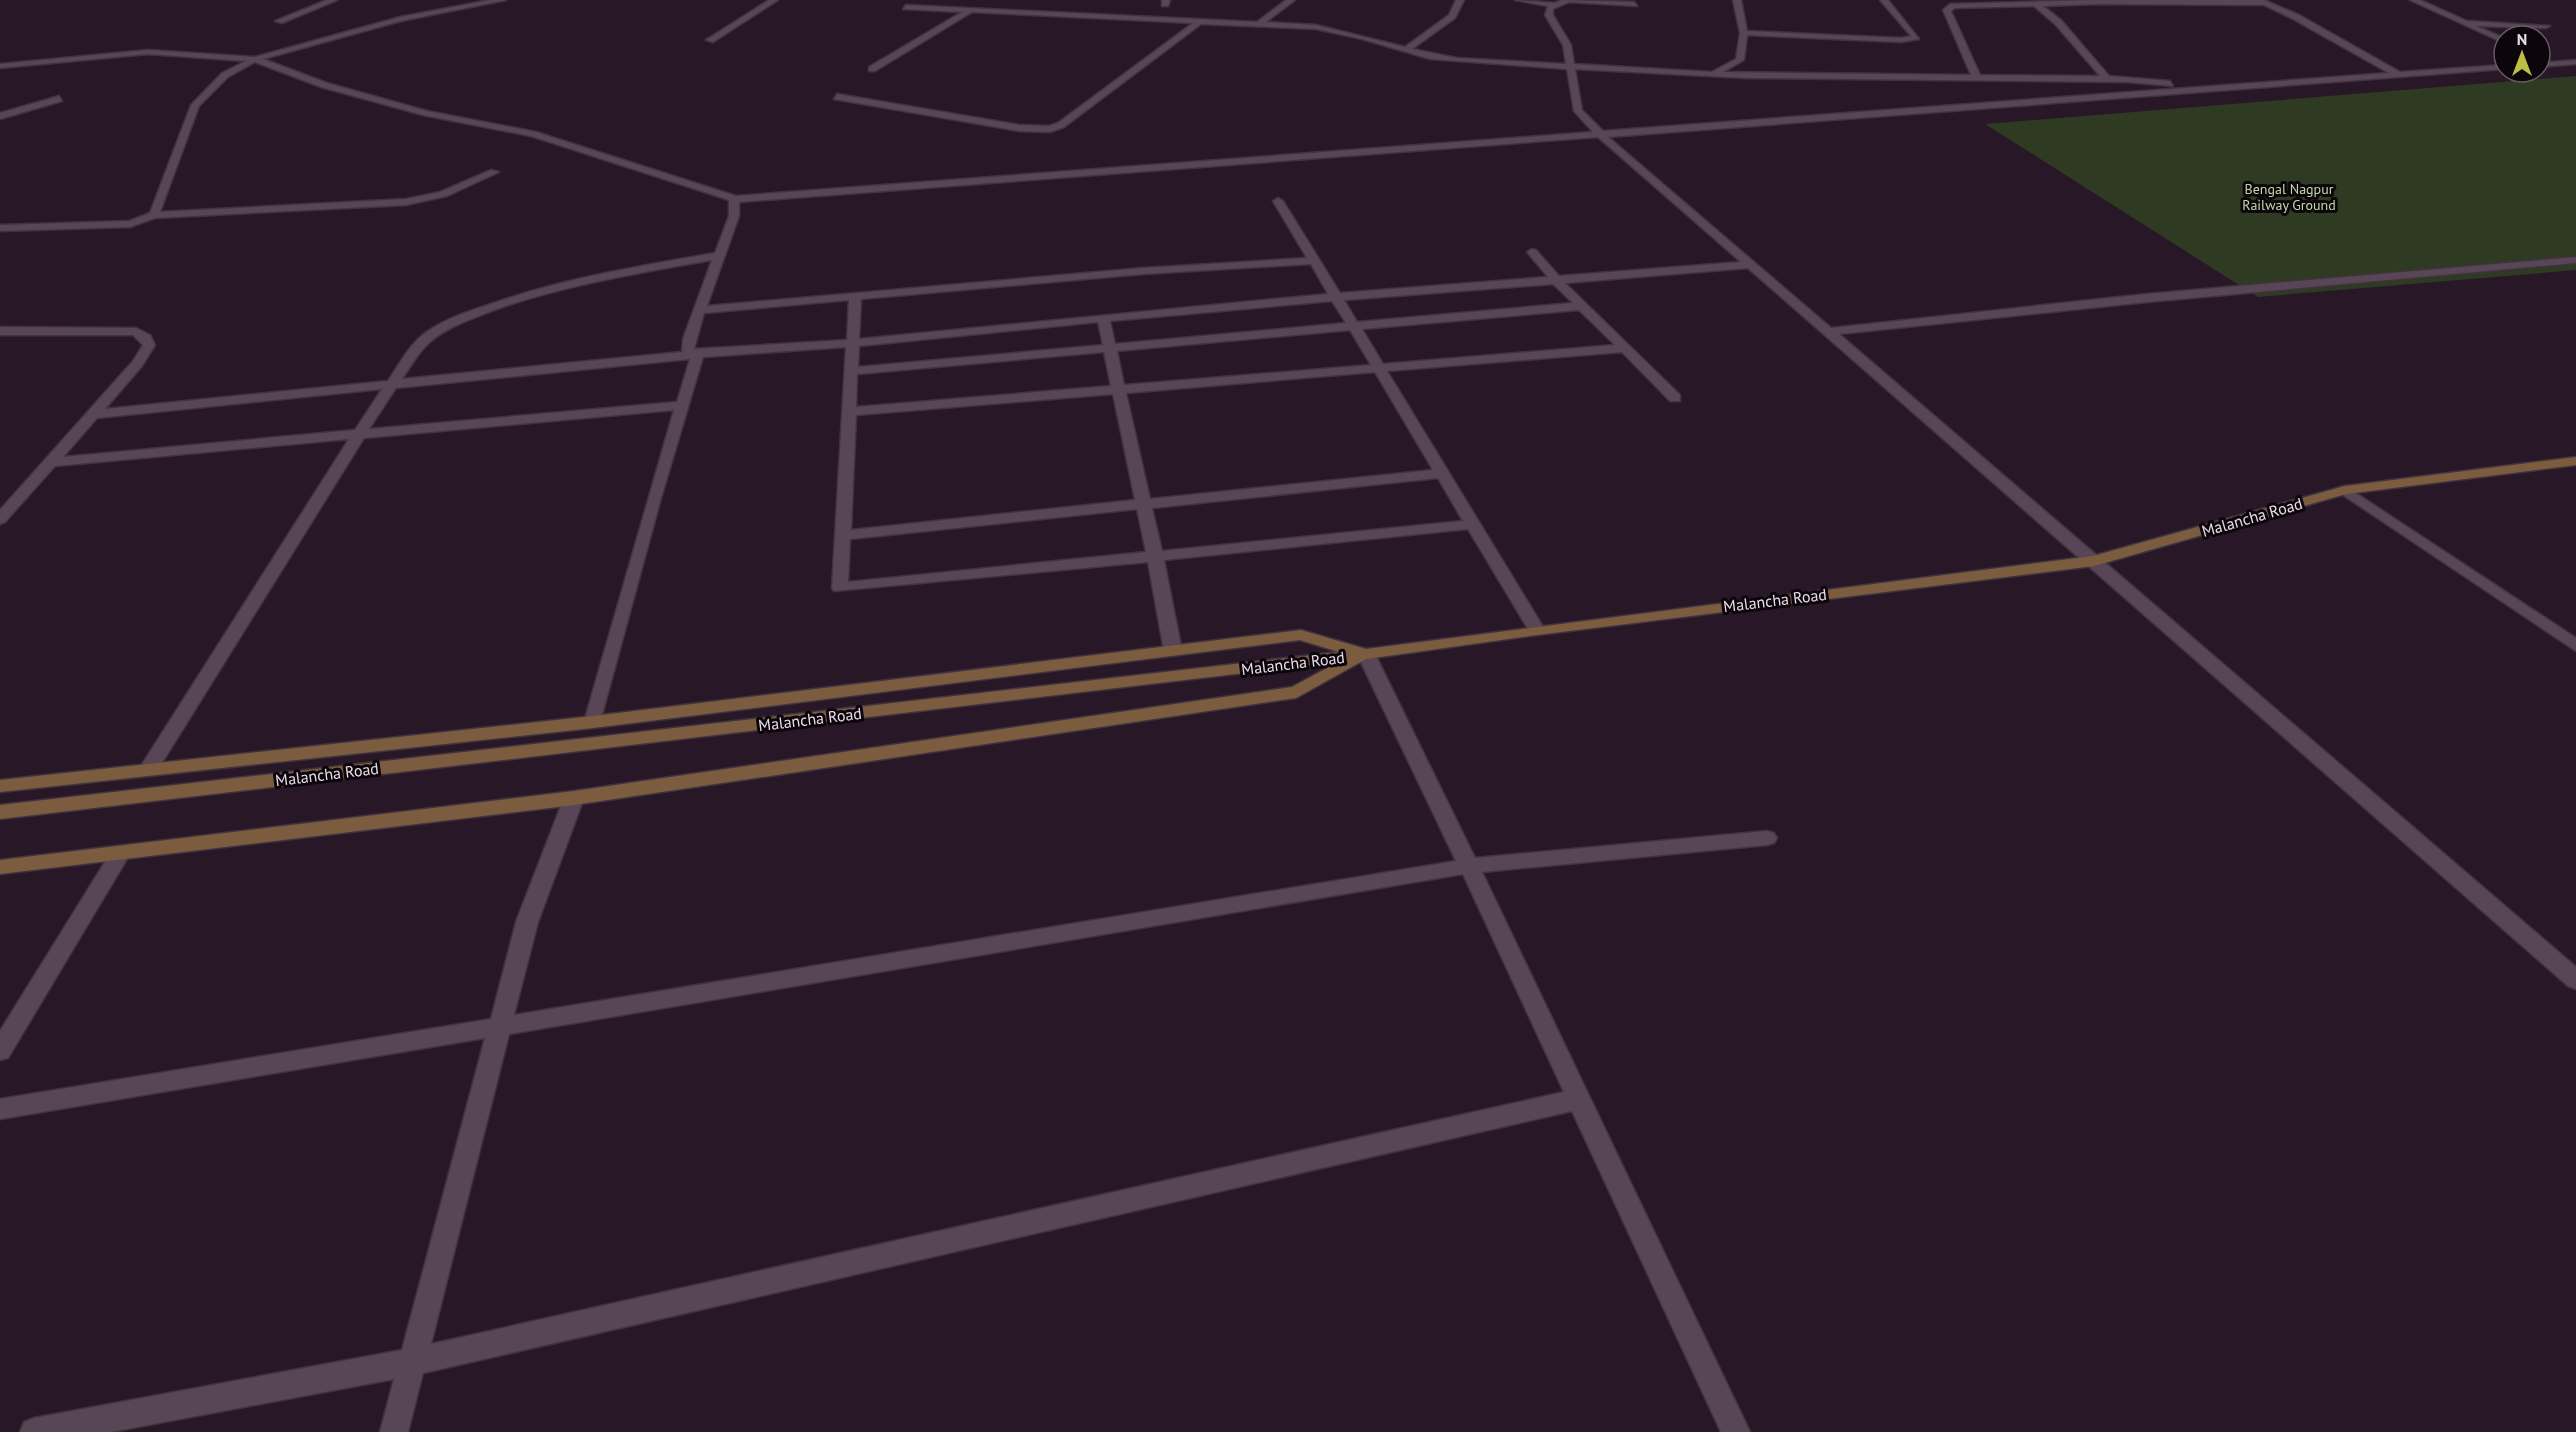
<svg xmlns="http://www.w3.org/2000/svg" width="2576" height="1432" viewBox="0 0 2576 1432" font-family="'PT Sans',sans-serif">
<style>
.green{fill:#2f3a23}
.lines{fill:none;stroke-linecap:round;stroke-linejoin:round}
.street-casing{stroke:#40333f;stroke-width:3}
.secondary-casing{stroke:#40333f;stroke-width:3}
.street{fill:#584556;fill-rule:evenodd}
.secondary{fill:#7b5c3f;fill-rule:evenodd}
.labels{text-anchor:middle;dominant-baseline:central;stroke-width:6;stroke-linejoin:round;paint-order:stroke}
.far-park-label{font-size:14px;fill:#c1daa8;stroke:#0c060c}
.street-label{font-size:16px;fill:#e9dee8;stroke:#0c060c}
</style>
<rect width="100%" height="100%" fill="#281827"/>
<path class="green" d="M2576,76v194l-318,27 -273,-173z"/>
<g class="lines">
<defs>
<g id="street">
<path d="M327,0h10l-55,23 -7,-2z"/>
<path d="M490,0h16l-105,21 -138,38 64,24 100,28 109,21 200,64 857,-64 -19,-21 -7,-42 -137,-10 -68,-20 -46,-10 -115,-5 -137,103 -14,5 -31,-1 -185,-32 3,-5 182,31 30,1 9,-3 135,-100 -221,-11 -97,59h-6v-4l93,-55 -59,-3 3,-4 351,17 29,-22h9l-29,22 50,3 89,22 44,-32 7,-15h8l-9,18 -43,31 45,9 109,6 -3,-19 -18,-30 3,-9 -33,-6 40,3 7,-3 72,2 3,4 -68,-4 -16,7v6l18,30 3,19 138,8 24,-13 4,-26 -7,-33h8l6,31 154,7 10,-2 -31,-36h8l31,39 -18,3 -154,-7 -3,25 -21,12 248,3 -28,-65 7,-6 142,-4h172l35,15 101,57 104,-7v4l-896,68 223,191 316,-34 429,-37v6l-429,39 -308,32 737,633v22l-8,-3 -820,-718 -183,15 115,112v6h-10l-48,-49 -235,19 158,259 -2,4h-12l-63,-105 -304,31 18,91 -9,5 -9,-5 -16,-89 -314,29 -2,-3 14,-241 -143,10 -42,141 -62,228h-12l-3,-4 90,-312 -310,28 -209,336h-14l-2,-4 2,-4 208,-327 -294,27 -50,56 -5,2v-14l133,-149 10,-16 -10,-10h-133v-8l136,1 14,7 5,10 -13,21 -37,43 283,-28c12,-18 22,-38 40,-50 19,-13 42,-20 63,-27 73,-26 149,-38 224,-51l14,-37v-16l-198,-64 -108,-21 -102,-28 -66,-25 -27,15 -29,29 -39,106 246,-13 34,-7 51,-22 8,2 -52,24 -41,9 -251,13 -25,9 -130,4v-6l129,-4 21,-8 41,-108 31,-32 24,-12 -98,-7 -148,14v-4l148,-14 107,7 145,-40zM2098,4l166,1 29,14 96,54 -786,58 -21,-21 -7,-41 172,9 380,4 46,4 -3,-5 -61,-5 -48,-56 -18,-14zM2034,6l21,18 45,52 -120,-1 -29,-64 4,-3zM1598,137l143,125 -182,14 -23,-26 -4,-1 -5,3 21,25 -208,16 -57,-92 -5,-3 -5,3 34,57 -164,10 -436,38 32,-90v-14zM712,260l-29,79 -1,13 -280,27c10,-15 19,-31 34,-42 17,-12 38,-19 58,-27 71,-25 145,-37 218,-50zM1311,264l17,30 -469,45 2,-40 282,-25zM1553,284l20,19 -216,19 -13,-22zM849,300l-2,40 -153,9 10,-36zM1332,301l14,22 -231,21 -5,-23zM1579,310l36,35 -232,19 -21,-35zM1098,322l5,23 -245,22 1,-21zM1350,330l21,35 -247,20 -7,-34zM1104,352l7,34 -255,21 1,-33zM690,359l-13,43 -308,27 27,-41zM1375,372l58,98 -283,29 -24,-106zM382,389l-27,41 -292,27 34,-39zM1113,394l22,106 -284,30 5,-115zM1438,478l25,43 -301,30 -10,-43zM1137,509l9,43 -298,30 2,-43z"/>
<path d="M769,0h9l-65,42 -7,-2z"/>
<path d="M1162,0h8l-2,6h-6z"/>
<path d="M2410,0h10l47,21 83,5 -4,2 -70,-2 28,12v5z"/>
<path d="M2576,60v4l-36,3v-4z"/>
<path d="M59,96l3,5 -62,18v-6z"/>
<path d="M2345,486l231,152v13l-236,-158 -2,-3 2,-3z"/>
<path d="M1366,649l9,5 100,204 292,-27 7,2 3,5 -3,5 -7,2 -285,27 268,560h-29l-149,-321 -1149,262 -15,59h-28l14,-53 -283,53h-91l4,-10 10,-4 368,-68 83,-312 -485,81v-20l491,-80 25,-97 48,-124 3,-5h14l3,5 -46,124 -24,93 942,-154 -99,-207zM1463,874l101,218 -1133,252 78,-310z"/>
<path d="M120,847l7,2 3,5 -122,204 -8,2v-29l113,-182z"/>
</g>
<path id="secondary" d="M2576,457v8l-230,29 -252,72 -557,69 -171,24 -70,39 -722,107 -574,69v-14l574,-69 718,-104 46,-25 -1338,157v-14l1339,-153 -39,-12 -707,88 -593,64v-12l593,-64 708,-86 65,19 727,-93 252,-70z"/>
</defs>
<use href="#street" class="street-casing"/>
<use href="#secondary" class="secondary-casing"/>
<use href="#street" class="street"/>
<use href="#secondary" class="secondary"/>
</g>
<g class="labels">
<g class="far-park-label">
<text x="2289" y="189">Bengal Nagpur<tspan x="2289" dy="16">Railway Ground</tspan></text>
</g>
<g class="street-label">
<text transform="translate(2252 517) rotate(-16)">Malancha Road</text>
<text transform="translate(1775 600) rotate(-7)">Malancha Road</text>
<text transform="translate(1293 663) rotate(-7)">Malancha Road</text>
<text transform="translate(810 719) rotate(-7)">Malancha Road</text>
<text transform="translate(327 774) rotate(-7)">Malancha Road</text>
</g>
</g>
<g transform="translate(2522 54)"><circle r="28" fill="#0c060c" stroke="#645c64" stroke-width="1.5"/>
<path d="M0-4.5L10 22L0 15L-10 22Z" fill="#bcbf43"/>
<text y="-9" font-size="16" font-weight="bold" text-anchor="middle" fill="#e9dee8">N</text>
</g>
</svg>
